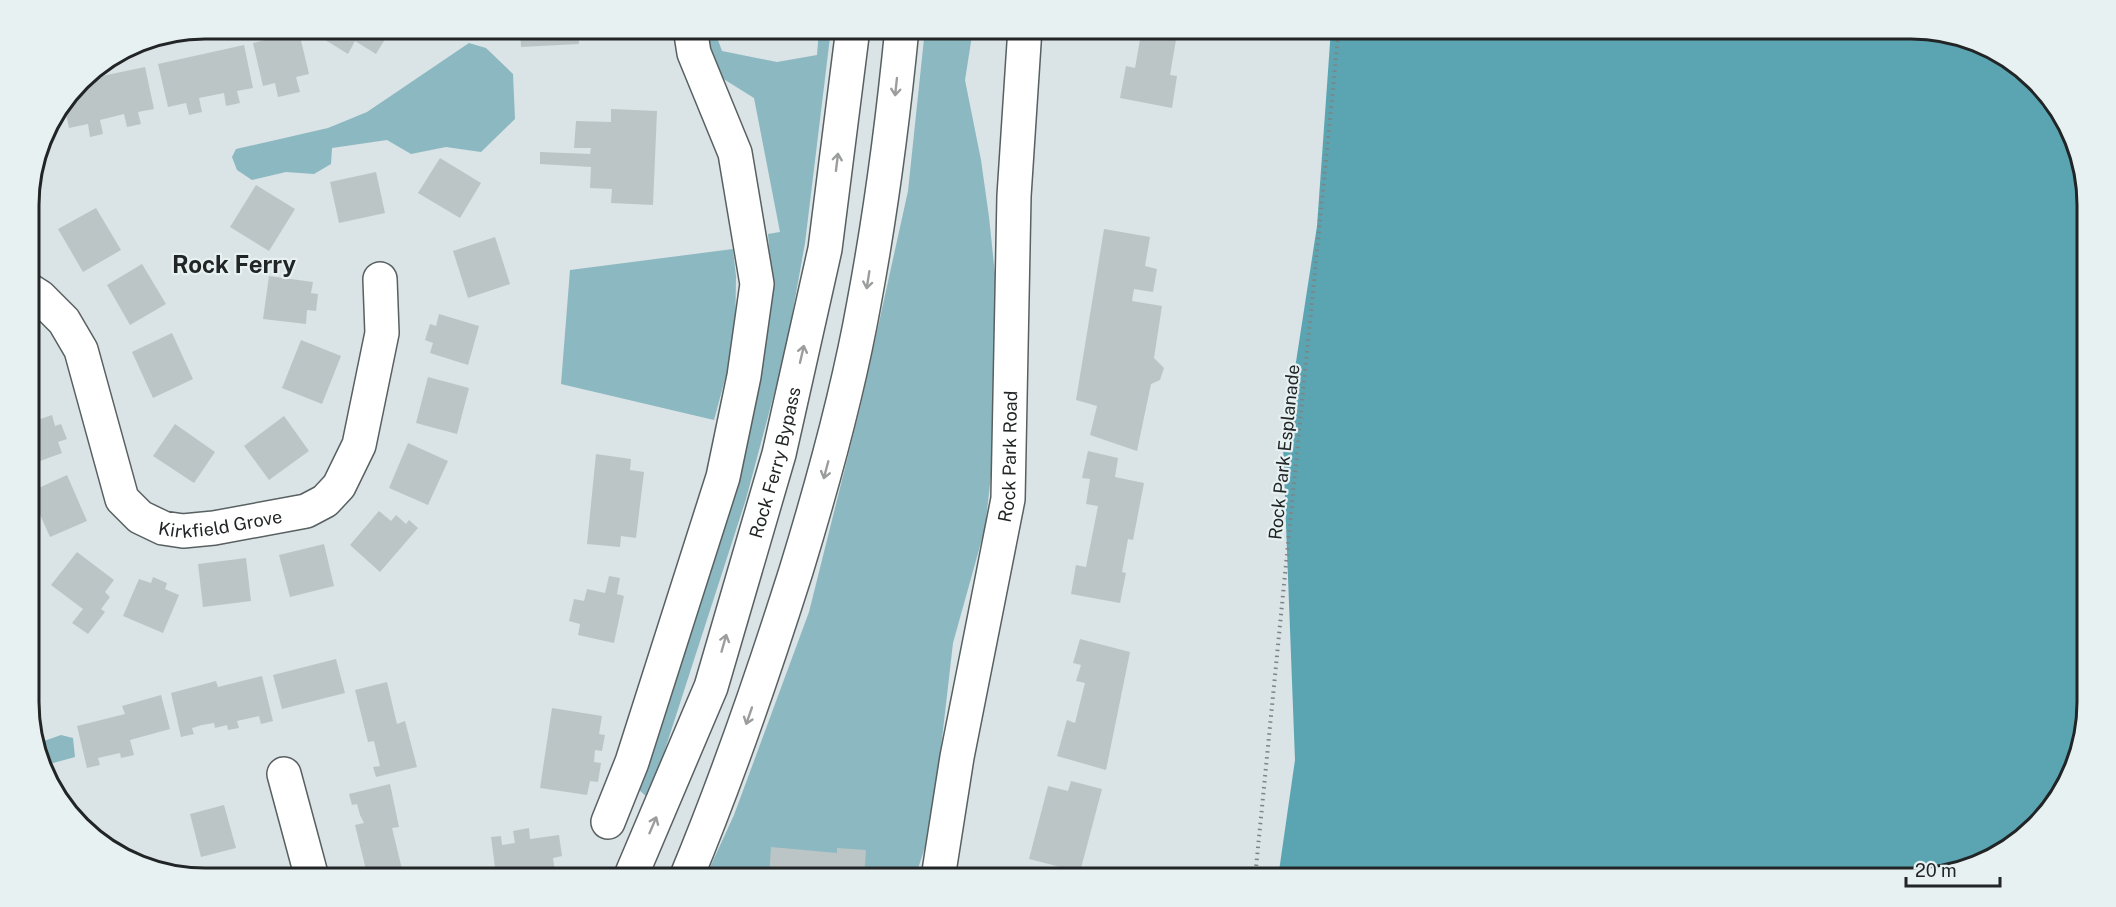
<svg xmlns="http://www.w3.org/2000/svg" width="2116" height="907" viewBox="0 0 2116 907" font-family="'Public Sans',sans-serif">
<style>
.green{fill:#8cb8c1}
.water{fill:#5ba5b3}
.building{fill:#bcc5c6}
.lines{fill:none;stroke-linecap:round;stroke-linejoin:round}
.minor-casing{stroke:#586061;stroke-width:36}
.highway-casing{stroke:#586061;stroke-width:36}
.path{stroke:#7e8485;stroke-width:4;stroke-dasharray:1.5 4.5;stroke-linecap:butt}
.minor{stroke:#fff;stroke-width:33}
.highway{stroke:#fff;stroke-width:33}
.oneway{stroke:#9c9d9d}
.labels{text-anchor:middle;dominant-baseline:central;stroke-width:4.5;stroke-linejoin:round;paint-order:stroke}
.street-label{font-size:18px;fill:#222526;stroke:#e7f1f2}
.district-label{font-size:24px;font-weight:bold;fill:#222526;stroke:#e7f1f2}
.rim{fill:none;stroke:#222526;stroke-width:3}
</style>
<rect width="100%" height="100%" fill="#dae3e5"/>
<g class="green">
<path d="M702,29h12l8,22 55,11 40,-7 2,-26h12l-26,214 -19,106 -40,150 -97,300 -12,-11 135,-505 -4,-49 12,-2 -26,-134 -32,-20z"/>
<path d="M925,29h48l-8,51 16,80 8,57 15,144 -19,167 -32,115 -13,113 -15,91 -10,31h-210l29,-63 75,-203 52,-208 47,-213z"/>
<path d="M469,43l17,5 27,26 2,45 -34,33 -35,-5 -35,7 -24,-14 -55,8 -1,16 -17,10 -28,-2 -34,8 -15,-10 -5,-13 4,-8 92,-21 39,-16z"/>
<path d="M733,249l3,27 -1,66 -21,78 -153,-36 9,-114z"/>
<path d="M61,735l12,3 2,19 -29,8 -11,-27 9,3z"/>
</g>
<path class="water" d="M1331,29h580l67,13 73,55 35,84 1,522 -13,66 -23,41 -42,39 -87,29h-644l17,-118 -12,-314 34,-220z"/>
<g class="building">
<path d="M306,28h68l13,8 -11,18 -21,-13 -7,13z"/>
<path d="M520,28h58l1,16 -58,3z"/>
<path d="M1142,28h36l-8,47 7,1 -5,32 -52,-10 6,-32 9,2z"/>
<path d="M299,32l10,42 -13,3 4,15 -22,5 -3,-14 -12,3 -10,-43z"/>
<path d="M244,45l9,43 -16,3 3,12 -14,3 -2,-13 -25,5 3,14 -13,3 -3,-12 -18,4 -10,-43z"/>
<path d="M145,67l9,42 -16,3 3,12 -14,3 -3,-13 -24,6 3,14 -13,3 -2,-13 -19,4 -5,-24 19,-24z"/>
<path d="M611,109l46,2 -4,94 -42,-2 1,-14 -22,-1 1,-21 -51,-3v-12l50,2 1,-6h-17l2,-27 35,1z"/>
<path d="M440,158l41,25 -21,35 -42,-25z"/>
<path d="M376,172l9,41 -46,10 -9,-41z"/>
<path d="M256,185l39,24 -26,42 -39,-24z"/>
<path d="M96,208l25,42 -38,22 -25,-43z"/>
<path d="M1104,229l46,8 -5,29 12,3 -4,23 -19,-3 -2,12 30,5 -8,52 10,10 -4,12 -9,4 -14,67 -47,-16 7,-29 -21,-6z"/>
<path d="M495,237l15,47 -42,14 -15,-47z"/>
<path d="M142,264l24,40 -36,21 -23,-40z"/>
<path d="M269,276l44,6 -2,11 7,1 -2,17 -9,-1 -1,14 -43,-5z"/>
<path d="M439,314l40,12 -11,39 -38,-12 3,-10 -8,-3 5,-16 6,2z"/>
<path d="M172,333l21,46 -40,19 -21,-46z"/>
<path d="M301,340l40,16 -19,48 -40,-16z"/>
<path d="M428,377l41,11 -12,46 -41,-11z"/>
<path d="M52,415l3,11 6,-2 6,15 -9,3 4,11 -33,12v-42z"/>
<path d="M284,416l25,35 -40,29 -25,-34z"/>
<path d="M175,424l40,28 -21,31 -41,-27z"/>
<path d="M408,443l40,18 -20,44 -39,-17z"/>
<path d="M1088,451l30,7 -3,19 29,6 -11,57 -5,-1 -6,33 4,1 -6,30 -49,-9 5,-29 10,2 12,-61 -12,-2 4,-25 -8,-1z"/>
<path d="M596,454l35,5 -1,11 14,2 -8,66 -15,-2 -1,11 -33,-3z"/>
<path d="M67,475l20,46 -37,16 -20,-45z"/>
<path d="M379,511l12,10 5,-6 10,9 3,-4 9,8 -38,44 -30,-27z"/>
<path d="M324,544l10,42 -44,11 -11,-42z"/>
<path d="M77,552l37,28 -9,12 5,5 -9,12 4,3 -17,22 -16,-11 11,-14 -32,-24z"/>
<path d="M246,558l5,43 -48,6 -5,-43z"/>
<path d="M609,576l11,2 -3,16 7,2 -10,47 -36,-8 2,-11 -11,-3 5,-22 10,2 3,-12 18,4z"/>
<path d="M153,577l14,6 -2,6 14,6 -16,38 -40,-17 16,-37 12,4z"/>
<path d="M1080,639l50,13 -24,118 -49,-14 10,-36 8,3 10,-40 -9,-2 5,-16 -8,-2z"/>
<path d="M336,659l9,34 -63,16 -9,-34z"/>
<path d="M262,676l11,45 -12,3 -2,-8 -22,5 2,7 -11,2 -1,-5 -12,3 -1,-5 -12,2 -10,3 2,6 -13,3 -10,-44 45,-12 2,6z"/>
<path d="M387,682l10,42 8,-3 12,46 -41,10 -3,-10 7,-1 -6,-25 -6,1 -13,-52z"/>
<path d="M161,695l9,34 -40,11 4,15 -13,3 -1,-5 -22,5 2,7 -13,3 -10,-42 48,-12 -3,-8z"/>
<path d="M552,708l50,8 -3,18 6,1 -3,16 -7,-1 -1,12 7,1 -3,19 -8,-1 -3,14 -47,-7z"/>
<path d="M1071,781l31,8 -22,83 -51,-13 19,-73 20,5z"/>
<path d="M390,784l9,43 -7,1 10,41 -34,9 -13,-53 9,-2 -4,-8 -3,-11 -5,1 -3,-11z"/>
<path d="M224,805l12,43 -35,9 -11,-43z"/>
<path d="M529,828l1,11 29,-4 3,21 -9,2 3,20h-54l-1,-4 -5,1 -5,-38 10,-1 1,9 13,-2 -2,-12z"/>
<path d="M771,847l66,6v-5l29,2 -2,28h-95z"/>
<path d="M244,871l2,7h-30z"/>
</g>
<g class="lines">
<defs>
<g id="minor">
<path id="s1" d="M29,290l11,7 24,24 17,29 41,149 18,18 23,11 20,3 31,-3 92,-17 19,-10 14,-15 20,-41 23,-112 -2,-54"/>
<path d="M284,774l28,104"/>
<path d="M608,822l24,-60 91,-285 21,-101 13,-92 -22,-131 -41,-100 -4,-25"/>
<path id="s2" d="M938,878l19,-121 51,-258 6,-303 11,-168"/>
</g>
<g id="highway">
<path id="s3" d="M630,878l81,-191 68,-233 46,-205 28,-221"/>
<path d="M686,878c42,-101 77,-203 110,-307 27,-88 52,-178 68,-268 17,-91 29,-183 38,-275"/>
</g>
</defs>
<use href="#minor" class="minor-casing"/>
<use href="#highway" class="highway-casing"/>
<path class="path" d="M1255,878l84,-850"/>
<use href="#minor" class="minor"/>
<use href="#highway" class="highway"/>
</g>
<defs><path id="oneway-shaft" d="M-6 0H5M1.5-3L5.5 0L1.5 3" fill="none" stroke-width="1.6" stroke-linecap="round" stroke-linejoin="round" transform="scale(1.5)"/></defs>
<g class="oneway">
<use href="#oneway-shaft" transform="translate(896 87) rotate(96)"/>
<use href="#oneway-shaft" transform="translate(837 162) rotate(-83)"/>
<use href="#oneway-shaft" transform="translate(868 280) rotate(99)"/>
<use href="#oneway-shaft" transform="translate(802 354) rotate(-77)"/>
<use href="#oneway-shaft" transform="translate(826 470) rotate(105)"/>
<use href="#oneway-shaft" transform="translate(724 643) rotate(-74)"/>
<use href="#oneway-shaft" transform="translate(749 716) rotate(109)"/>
<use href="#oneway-shaft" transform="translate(653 825) rotate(-67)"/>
</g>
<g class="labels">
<g class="street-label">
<text transform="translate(1284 452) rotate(-84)">Rock Park Esplanade</text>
<text stroke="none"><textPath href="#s2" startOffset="428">Rock Park Road</textPath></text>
<text stroke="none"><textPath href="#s3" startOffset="441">Rock Ferry Bypass</textPath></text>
<text stroke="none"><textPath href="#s1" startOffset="344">Kirkfield Grove</textPath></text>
</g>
<g class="district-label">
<text x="234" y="264">Rock Ferry</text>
</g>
</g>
<path d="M0 0H2116V907H0ZM205 39H1911A166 166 0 0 1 2077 205V702A166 166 0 0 1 1911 868H205A166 166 0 0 1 39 702V205A166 166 0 0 1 205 39Z" fill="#e7f1f2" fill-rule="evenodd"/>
<path class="rim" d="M205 39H1911A166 166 0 0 1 2077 205V702A166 166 0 0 1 1911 868H205A166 166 0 0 1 39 702V205A166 166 0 0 1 205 39Z"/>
<path d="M1906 877v9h94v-9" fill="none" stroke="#222526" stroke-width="3"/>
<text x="1915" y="877" font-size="18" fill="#222526" stroke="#e7f1f2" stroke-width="4.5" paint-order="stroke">20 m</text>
</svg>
